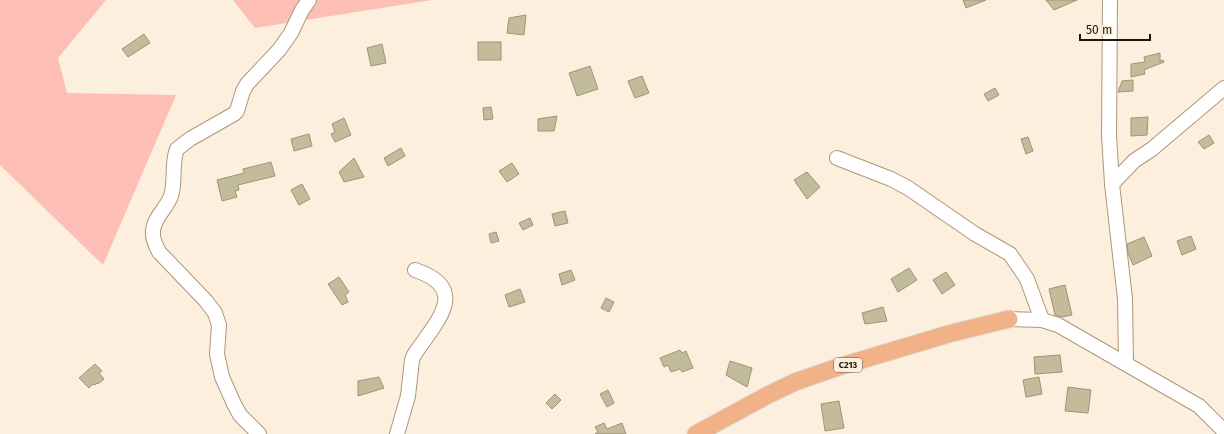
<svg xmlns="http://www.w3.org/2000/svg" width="1224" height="434" viewBox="0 0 1224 434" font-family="'Fira Sans',sans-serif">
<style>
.green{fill:#fcbeb5}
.building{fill:#c3bc9b;stroke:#9c9576}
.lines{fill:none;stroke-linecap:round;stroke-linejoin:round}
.minor-casing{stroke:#ac977c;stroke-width:16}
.major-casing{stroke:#dbdad8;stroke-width:19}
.minor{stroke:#fff;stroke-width:14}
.major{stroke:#f2b288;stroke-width:17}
.labels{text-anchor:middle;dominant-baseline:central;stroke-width:3;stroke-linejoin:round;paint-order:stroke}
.shield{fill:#fdefde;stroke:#60574a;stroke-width:1}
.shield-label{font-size:9px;font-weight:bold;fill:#1d160b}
</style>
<rect width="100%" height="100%" fill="#fdefde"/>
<g class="green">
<path d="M0,0h106l-48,58 9,35 109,2 -73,170 -103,-100z"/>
<path d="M233,0h199l-177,28z"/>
</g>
<g class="building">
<path d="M963,0h23l-20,8z"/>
<path d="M1046,0h31l-23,10z"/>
<path d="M526,15l-2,20 -17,-2 2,-15z"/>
<path d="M144,34l6,9 -22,14 -6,-8z"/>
<rect x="478" y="42" width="23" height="18"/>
<path d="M382,44l4,19 -15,3 -4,-18z"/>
<path d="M1160,53v8l3,-1 1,2 -20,8 1,4 -14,3v-13l14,-2 -1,-5z"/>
<path d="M590,66l8,23 -21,7 -8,-23z"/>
<path d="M642,76l7,17 -14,5 -7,-17z"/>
<path d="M1133,80v11l-15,1 4,-11z"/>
<path d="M995,88l4,7 -11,6 -4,-7z"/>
<path d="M491,107l2,12 -9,1 -1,-12z"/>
<path d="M557,116l-3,15h-16v-12z"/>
<path d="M1148,117l-1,18 -16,1v-18z"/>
<path d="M344,118l7,17 -16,7 -4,-8 4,-2 -3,-8z"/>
<path d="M309,134l3,12 -18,5 -3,-12z"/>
<path d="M1209,135l5,8 -10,6 -6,-7z"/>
<path d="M1028,137l5,14 -7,3 -5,-15z"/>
<path d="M401,148l4,8 -17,10 -4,-8z"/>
<path d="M354,158l10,19 -20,5 -5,-10z"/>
<path d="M271,162l4,14 -37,9 1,5 -4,1 2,6 -15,4 -5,-21 27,-7 -1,-4z"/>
<path d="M512,163l7,11 -12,8 -8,-11z"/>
<path d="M807,172l13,15 -13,12 -13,-19z"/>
<path d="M302,184l8,15 -11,6 -8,-15z"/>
<path d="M565,211l3,12 -13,3 -3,-12z"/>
<path d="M530,218l3,7 -10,5 -4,-7z"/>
<path d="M496,232l3,9 -8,2 -2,-9z"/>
<path d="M1191,236l5,13 -14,6 -5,-14z"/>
<path d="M1144,237l8,19 -19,9 -5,-12 -1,-9z"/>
<path d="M909,268l8,12 -19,12 -7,-13z"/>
<path d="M571,270l4,10 -13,5 -3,-11z"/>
<path d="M946,272l9,13 -13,9 -9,-14z"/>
<path d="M339,277l10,15 -4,3 3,7 -6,3 -14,-21z"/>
<path d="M1065,285l7,30 -10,2 -7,-2 -6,-26z"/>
<path d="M520,289l5,13 -16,5 -4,-12z"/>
<path d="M606,298l8,4 -5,10 -8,-4z"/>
<path d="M883,307l4,14 -22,3 -3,-11z"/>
<path d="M680,350l2,3 4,-2 7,17 -11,4 -2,-3 -9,3 -3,-7 -4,2 -4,-9z"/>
<path d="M1060,355l2,17 -27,2 -1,-17z"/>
<path d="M730,361l22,7 -5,19 -21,-12z"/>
<path d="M95,364l7,7 -3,2 5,6 -6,5 -1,-1 -2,2 -2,-1 -4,4 -10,-10z"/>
<path d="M379,377l5,11 -26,8v-15z"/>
<path d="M1039,377l3,17 -16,3 -3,-17z"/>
<path d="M1068,387l23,3 -3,23 -23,-2z"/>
<path d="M608,390l6,13 -7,4 -7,-13z"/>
<path d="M555,394l6,6 -9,9 -6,-6z"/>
<path d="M839,401l5,27 -19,3 -4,-27z"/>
<path d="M604,423l3,6 15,-6 4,11h-31l3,-2 -3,-5z"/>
</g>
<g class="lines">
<defs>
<g id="minor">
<path d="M1110,0l-1,135 3,49"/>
<path d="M837,158l54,21 17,9 67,46 35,20 17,25 15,41"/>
<path d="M1009,319l33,1 16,5 141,81 25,25"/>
<path d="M1126,363l-1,-64 -13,-115 22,-23 18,-12 72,-61"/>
<path d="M259,434l-19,-19 -6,-11 -12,-27 -5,-23 2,-29 -4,-12 -9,-12 -47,-49c-3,-6 -7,-14 -6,-20 0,-14 14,-24 18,-36 5,-15 0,-32 6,-47l13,-10 44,-25 3,-3 6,-20 4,-7 32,-34 12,-17 11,-23 7,-10"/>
<path d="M397,434l11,-38 4,-36 2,-5c21,-32 58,-66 1,-85"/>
</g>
<path id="major" d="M696,434l72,-39 27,-13 43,-15 114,-34 57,-14"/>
</defs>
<use href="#minor" class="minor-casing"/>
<use href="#major" class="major-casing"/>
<use href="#minor" class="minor"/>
<use href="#major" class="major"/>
</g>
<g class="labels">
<rect class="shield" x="834" y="358" width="28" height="14" rx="3"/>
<g class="shield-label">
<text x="848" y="365">C213</text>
</g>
</g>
<path d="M1080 34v6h70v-6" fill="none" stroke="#1d160b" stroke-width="2"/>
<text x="1086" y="34" font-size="12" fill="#1d160b" stroke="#fdefde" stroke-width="3" paint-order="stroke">50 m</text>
</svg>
